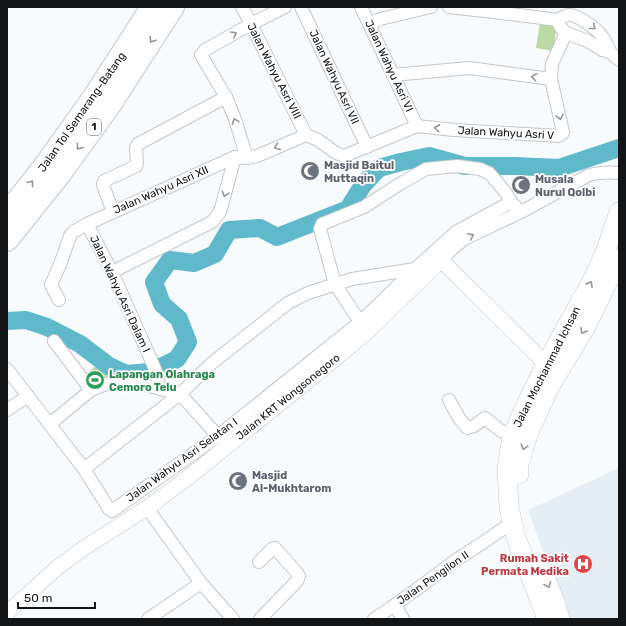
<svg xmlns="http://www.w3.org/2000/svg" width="626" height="626" viewBox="0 0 626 626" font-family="Rubik,sans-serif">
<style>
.built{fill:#e5eef5}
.green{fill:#bdd9a4}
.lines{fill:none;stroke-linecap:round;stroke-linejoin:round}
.river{stroke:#60b9ca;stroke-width:18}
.minor-casing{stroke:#c4c7c9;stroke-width:14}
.tertiary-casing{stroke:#c4c7c9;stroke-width:16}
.primary-casing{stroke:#c4c7c9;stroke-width:20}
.motorway-casing{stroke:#c4c7c9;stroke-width:24}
.minor{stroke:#fff;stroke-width:12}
.tertiary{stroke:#fff;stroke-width:15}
.primary{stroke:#fff;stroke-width:19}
.motorway{stroke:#fff;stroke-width:22}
.oneway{stroke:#959596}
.labels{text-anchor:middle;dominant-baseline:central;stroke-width:3.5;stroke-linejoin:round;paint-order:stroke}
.shield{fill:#fff;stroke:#5a5a5b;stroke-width:1}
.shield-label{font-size:10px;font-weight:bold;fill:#131415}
.street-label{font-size:11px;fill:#131415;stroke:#fff}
.worship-label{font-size:11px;font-weight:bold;fill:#5b616d;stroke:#fff;text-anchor:start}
.leisure-label{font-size:11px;font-weight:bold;fill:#27864d;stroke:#fff;text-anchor:start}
.health-label{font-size:11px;font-weight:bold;fill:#be3a42;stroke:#fff;text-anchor:end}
</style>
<rect width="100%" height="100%" fill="#f7fbfd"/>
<path class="built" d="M619,468v151h-51l-40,-109z"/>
<g class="green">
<path d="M540,22l17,3 -4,26 -17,-3z"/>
<path d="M99,363l9,12 -14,11 -9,-11z"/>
</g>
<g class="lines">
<path class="river" d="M7,321l19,-1 21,7 33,17 29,22 17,8 24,-2 27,-13 11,-17 -9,-23 -17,-15 -8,-22 16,-22 24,3 21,-9 14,-24 31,-2 17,9 71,-28 15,-24 16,-17 22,-6 28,-6 36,10h50l44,2 60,-20"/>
<defs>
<g id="minor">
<path d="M242,7l9,17 55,111"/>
<path d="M301,7l66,140"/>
<path d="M361,7l56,119"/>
<path d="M449,7l78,9 30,4 4,8 5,5 22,8 14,9 8,2 9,8"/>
<path d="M557,20c3,-1 8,-5 12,-5 4,0 8,2 12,4 15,9 23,16 29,33"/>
<path d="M369,24l11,-5 51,-12"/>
<path d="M393,75l76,-7 82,11 1,-15 14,-31"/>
<path d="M235,157l12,1 10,-2 49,-21 12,5 18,13 8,3 73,-30 37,4 105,6 3,-2 1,-2 -12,-53"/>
<path d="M247,158l-12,-39 -9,-22 -25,-42 4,-5 46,-26 34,-17"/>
<path d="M113,212l-10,-27 1,-4 32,-15 1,-2 -1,-16 2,-4 88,-47"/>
<path d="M87,224l25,48 40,90 5,12 2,14"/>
<path d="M441,260l11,-11 12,-10 57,-27 68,-37c11,-3 19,-3 30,-2"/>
<path d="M112,272l100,-50 8,-10 15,-55"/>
<path d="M59,300l-8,-15 10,-23 9,-26 3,-4 14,-8 148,-67"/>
<path d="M360,322l-25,-38 -15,-55 2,-5 42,-17 34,-22 28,-16 31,-3 23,3 9,4 8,9 9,11 5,9"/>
<path d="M54,341l37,49"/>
<path d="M7,369l77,100 25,40 3,2 106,-75 142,-114 55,-53"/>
<path d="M449,400l10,18 8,10 7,-2 11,-8 16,13 12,3"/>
<path d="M7,410l21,-14"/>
<path d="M50,424l41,-34 23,-9 12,-1 54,14 38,42"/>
<path d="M84,469l96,-75 32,-31 76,-60 20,-10 44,-14 63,-10 41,-37 55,-30 10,10"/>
<path d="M147,508l54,75 32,36"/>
<path d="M259,562l13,-13 3,-1 22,25 2,3 -2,5 -37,38"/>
<path d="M395,605l8,14"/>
<path d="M148,619l53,-36"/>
<path d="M374,619c28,-18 55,-39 82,-59 19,-12 38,-24 56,-38"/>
</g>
<path id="tertiary" d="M7,613l51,-46 26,-19 63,-40 43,-32 129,-104 48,-40 74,-72 105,104"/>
<g id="primary">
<path d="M519,474v-11l10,-31 21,-46 35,-58 34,-69"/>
<path d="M540,565l14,34 6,20"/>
<path d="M547,619l-32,-84 -6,-28 -2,-38 3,-20 3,-15 13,-29 20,-41 48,-87 12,-27 13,-38"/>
</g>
<g id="motorway">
<path d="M7,214l40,-51 47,-66 58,-90"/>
<path d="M7,240l52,-65 50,-69 64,-99"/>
</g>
</defs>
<use href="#minor" class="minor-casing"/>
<use href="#tertiary" class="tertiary-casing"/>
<use href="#primary" class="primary-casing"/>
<use href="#motorway" class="motorway-casing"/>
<use href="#minor" class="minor"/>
<use href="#tertiary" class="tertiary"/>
<use href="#primary" class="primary"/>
<use href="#motorway" class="motorway"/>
</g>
<defs><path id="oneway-chevron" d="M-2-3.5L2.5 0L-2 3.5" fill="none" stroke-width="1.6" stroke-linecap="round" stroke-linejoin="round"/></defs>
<g class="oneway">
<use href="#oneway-chevron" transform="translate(593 27) rotate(38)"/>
<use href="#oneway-chevron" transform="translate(234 34) rotate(-30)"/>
<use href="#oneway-chevron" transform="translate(152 40) rotate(122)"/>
<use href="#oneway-chevron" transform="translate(534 77) rotate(-172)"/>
<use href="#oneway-chevron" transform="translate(560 117) rotate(77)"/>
<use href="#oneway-chevron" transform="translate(235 121) rotate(-110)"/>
<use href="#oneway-chevron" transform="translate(437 128) rotate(-174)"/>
<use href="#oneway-chevron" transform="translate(79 147) rotate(126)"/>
<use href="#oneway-chevron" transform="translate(277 147) rotate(157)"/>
<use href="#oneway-chevron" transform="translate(31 183) rotate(-52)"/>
<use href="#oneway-chevron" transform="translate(225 194) rotate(106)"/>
<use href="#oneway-chevron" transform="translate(471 236) rotate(-26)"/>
<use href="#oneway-chevron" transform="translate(590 284) rotate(-61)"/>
<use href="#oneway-chevron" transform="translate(583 331) rotate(119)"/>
<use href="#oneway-chevron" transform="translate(524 447) rotate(107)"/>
<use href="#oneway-chevron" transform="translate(548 585) rotate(68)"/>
</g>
<defs>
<symbol id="mosque-disc" viewBox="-11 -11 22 22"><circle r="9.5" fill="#6b7280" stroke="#fff"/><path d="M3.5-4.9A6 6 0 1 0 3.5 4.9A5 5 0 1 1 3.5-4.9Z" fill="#fff"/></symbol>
<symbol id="stadium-disc" viewBox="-11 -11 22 22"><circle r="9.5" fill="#2e9e5b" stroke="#fff"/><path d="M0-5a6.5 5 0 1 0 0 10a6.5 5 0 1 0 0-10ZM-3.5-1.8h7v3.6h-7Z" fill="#fff"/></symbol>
<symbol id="hospital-disc" viewBox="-11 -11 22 22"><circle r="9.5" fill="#e0444e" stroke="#fff"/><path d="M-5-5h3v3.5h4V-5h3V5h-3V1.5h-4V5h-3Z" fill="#fff"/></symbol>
</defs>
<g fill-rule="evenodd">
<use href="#mosque-disc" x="299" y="160" width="22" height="22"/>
<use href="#mosque-disc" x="510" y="174" width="22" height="22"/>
<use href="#stadium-disc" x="84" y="369" width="22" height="22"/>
<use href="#mosque-disc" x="227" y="470" width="22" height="22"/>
<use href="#hospital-disc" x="572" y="553" width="22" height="22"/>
</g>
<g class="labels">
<rect class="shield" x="87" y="119" width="14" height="16" rx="3"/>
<g class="shield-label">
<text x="94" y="127">1</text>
</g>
<g class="street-label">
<text transform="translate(389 66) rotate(65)">Jalan Wahyu Asri VI</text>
<text transform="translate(274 71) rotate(63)">Jalan Wahyu Asri VIII</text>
<text transform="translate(334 77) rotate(65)">Jalan Wahyu Asri VII</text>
<text transform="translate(82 112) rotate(-55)">Jalan Tol Semarang–Batang</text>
<text transform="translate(506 133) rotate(3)">Jalan Wahyu Asri V</text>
<text transform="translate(161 190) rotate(-24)">Jalan Wahyu Asri XII</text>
<text transform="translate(120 294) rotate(65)">Jalan Wahyu Asri Dalam I</text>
<text transform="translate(547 367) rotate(-63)">Jalan Mochammad Ichsan</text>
<text transform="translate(288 397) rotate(-39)">Jalan KRT Wongsonegoro</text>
<text transform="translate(182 460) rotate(-36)">Jalan Wahyu Asri Selatan I</text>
<text transform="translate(433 578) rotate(-35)">Jalan Pengilon II</text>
</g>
<g class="worship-label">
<text x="324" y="165">Masjid Baitul<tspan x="324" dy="13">Muttaqin</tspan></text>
<text x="535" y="179">Musala<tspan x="535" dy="13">Nurul Qolbi</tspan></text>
<text x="252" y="475">Masjid<tspan x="252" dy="13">Al-Mukhtarom</tspan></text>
</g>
<g class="leisure-label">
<text x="109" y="374">Lapangan Olahraga<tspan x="109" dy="13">Cemoro Telu</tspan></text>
</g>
<g class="health-label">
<text x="569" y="558">Rumah Sakit<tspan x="569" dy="13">Permata Medika</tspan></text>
</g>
</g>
<rect width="626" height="626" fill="none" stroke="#131415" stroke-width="16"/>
<path d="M18 602v6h77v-6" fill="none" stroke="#131415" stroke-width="2"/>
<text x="24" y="602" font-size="12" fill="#131415" stroke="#ffffff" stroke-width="3" paint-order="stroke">50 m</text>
</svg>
